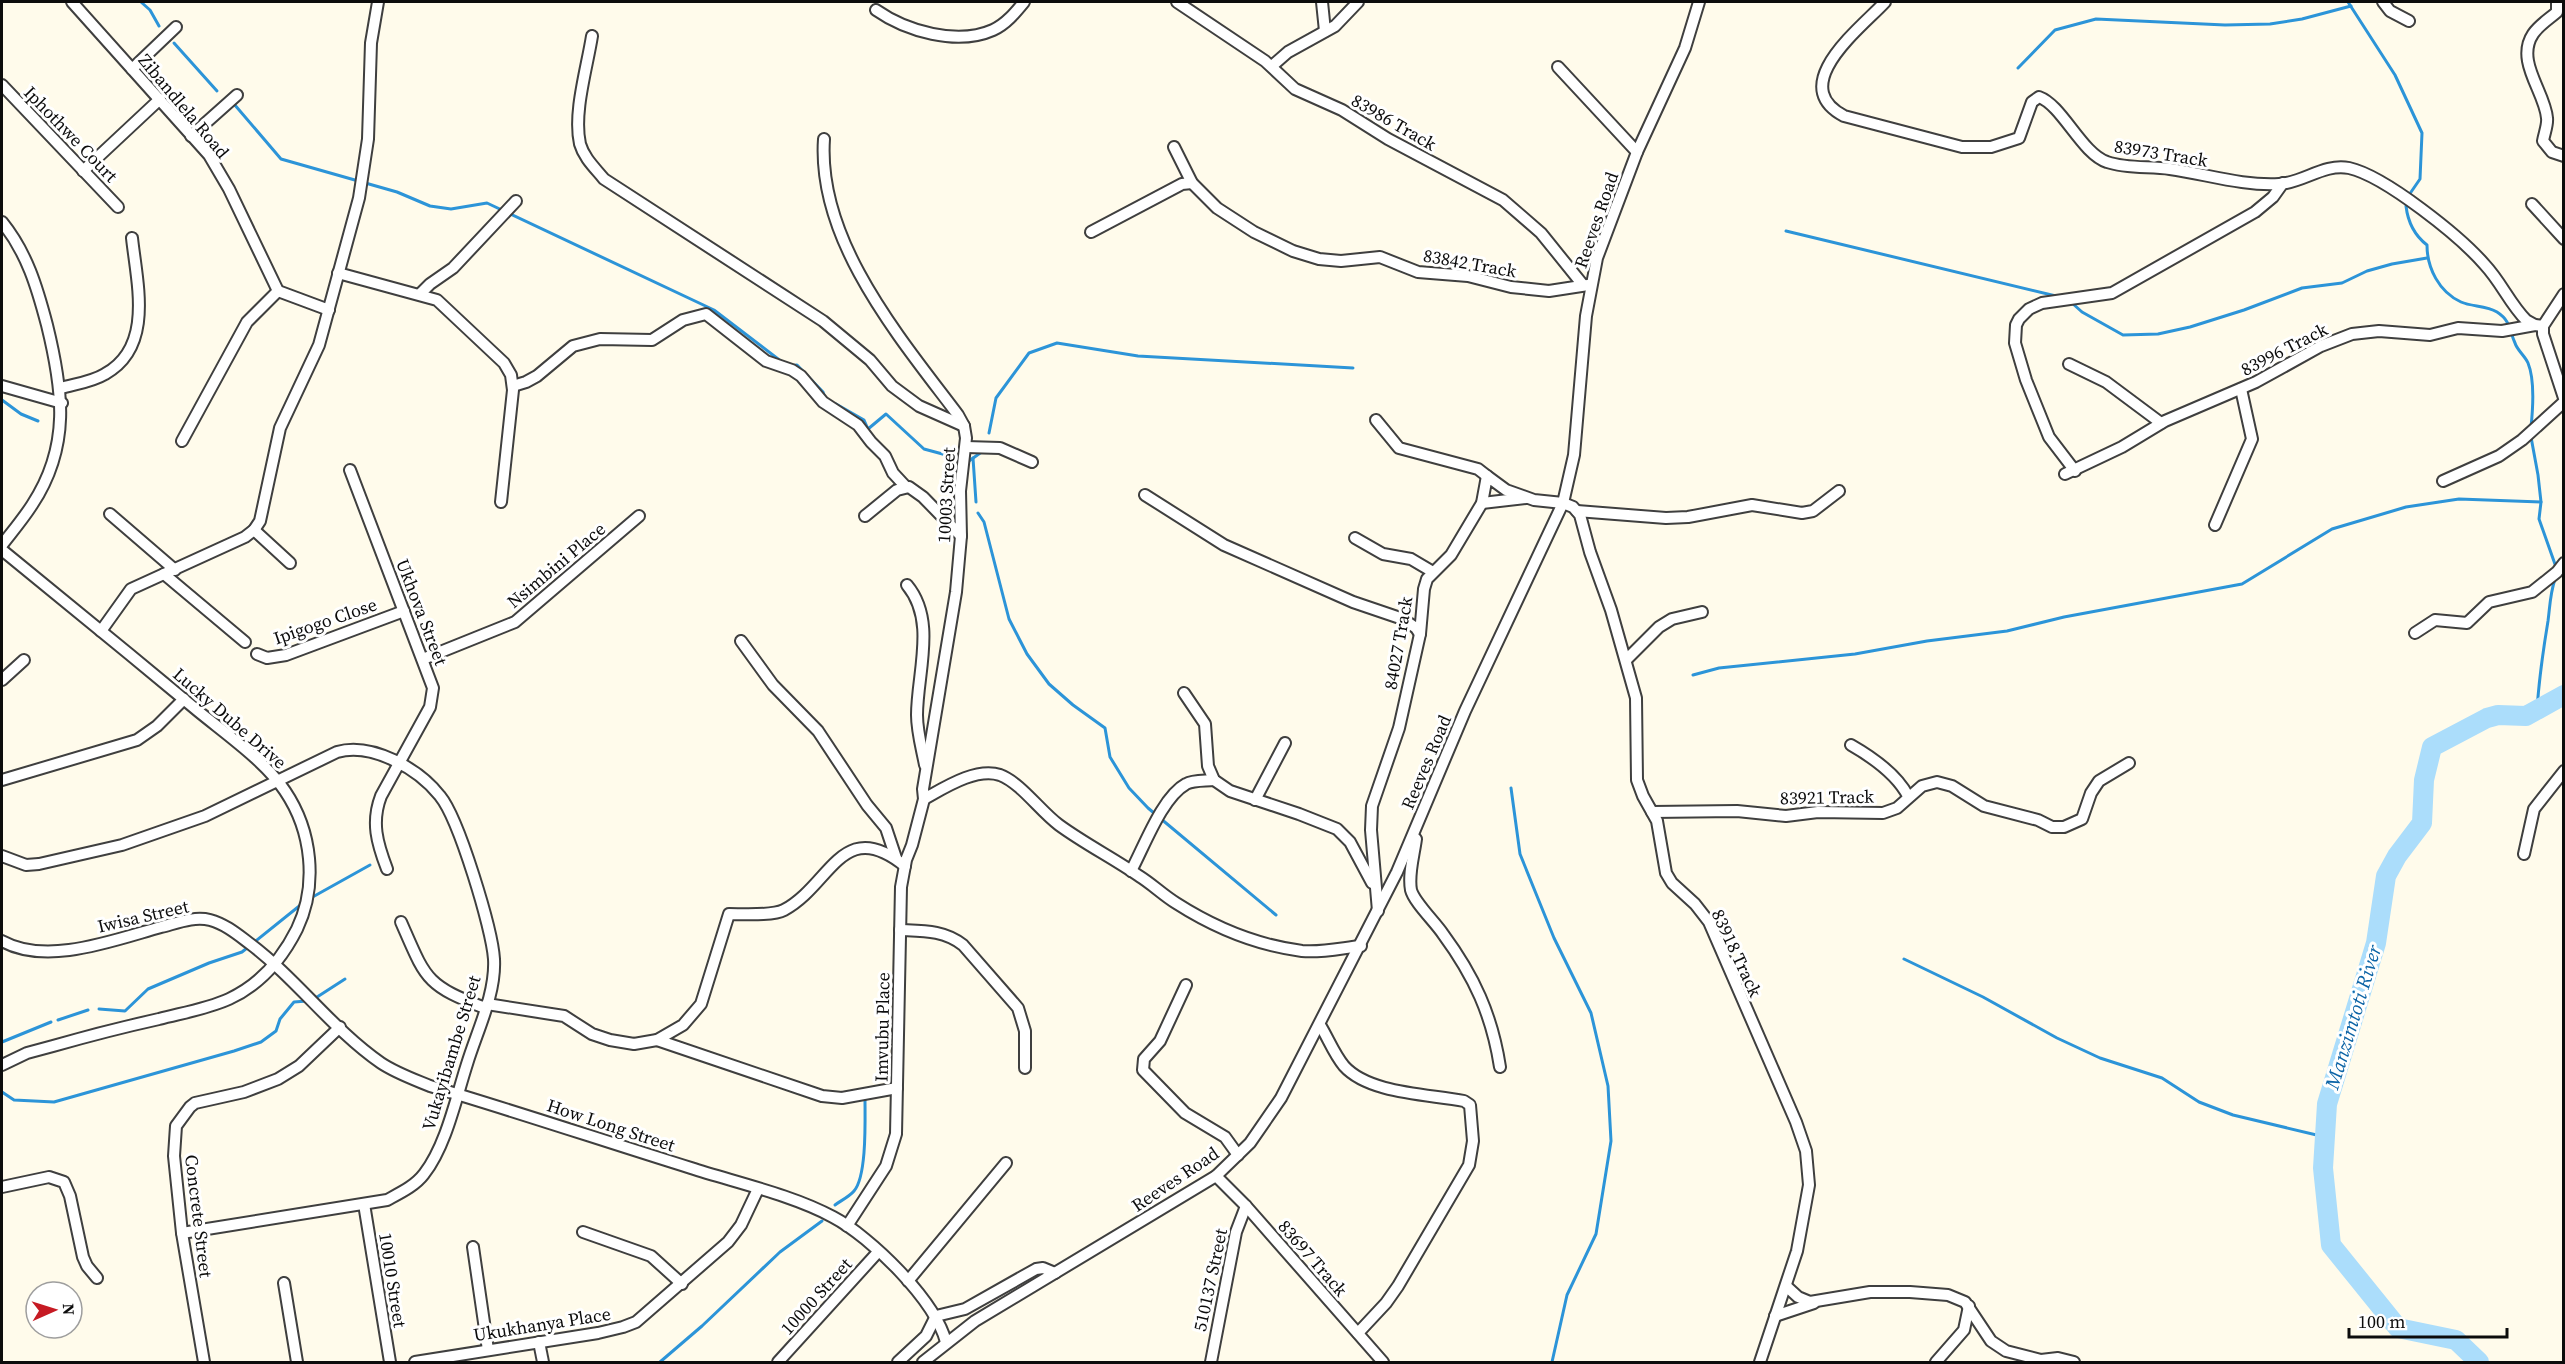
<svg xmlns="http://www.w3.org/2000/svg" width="2565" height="1364" viewBox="0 0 2565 1364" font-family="'Source Serif 4',serif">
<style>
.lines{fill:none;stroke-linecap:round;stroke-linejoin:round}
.stream{stroke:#2c94d8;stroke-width:3}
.river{stroke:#abddfb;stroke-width:20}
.minor-casing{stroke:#3f3f3f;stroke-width:14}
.minor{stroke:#fff;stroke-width:10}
.labels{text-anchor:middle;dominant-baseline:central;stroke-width:6;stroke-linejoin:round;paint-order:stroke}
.street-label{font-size:18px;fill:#0c0c0c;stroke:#fff}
.water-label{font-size:20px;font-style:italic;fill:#0c64a6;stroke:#fff}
</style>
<rect width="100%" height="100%" fill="#fffbeb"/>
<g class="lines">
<g class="stream">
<path d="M141,2l9,8 9,16"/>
<path d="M2348,2l47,73 27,58 -2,46 -11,16"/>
<path d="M174,43l43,48"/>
<path d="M2018,68l37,-38 41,-11 129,6 45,-1 32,-5 49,-13"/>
<path d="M234,104l47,55 116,33 33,14 21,3 36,-6 227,107 68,52"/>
<path d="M2406,206c2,17 8,29 21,39 0,23 12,47 34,57 11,5 25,3 36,10 14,9 12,18 18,31 2,7 10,13 13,20 7,17 5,45 3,64"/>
<path d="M1786,231l270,65"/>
<path d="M2072,303l10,9 41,23 35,-1 32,-7 54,-17 58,-22 40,-5 25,-12 25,-7 35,-6"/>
<path d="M790,366l7,-1 26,27 2,6"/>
<path d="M2,400l19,14 17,7"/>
<path d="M836,404l28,16 4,9 18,-15 38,35 37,10"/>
<path d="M989,433l7,-35 33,-45 28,-10 81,13 215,12"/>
<path d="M2531,437l7,38 3,27 -2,17 17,48"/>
<path d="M973,458l3,44"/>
<path d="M969,461l14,-10"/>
<path d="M978,513l6,9 25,97 18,35 22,30 24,21 32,23 5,29 19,31 19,20 128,107"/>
<path d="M1693,675l26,-7 136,-14 72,-13 80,-10 57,-14 178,-33 90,-55 74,-22 53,-8 82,3"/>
<path d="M2537,710c2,-31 6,-59 11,-89 2,-15 2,-27 7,-42"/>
<path d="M1511,788l9,66 34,84 37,75 17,73 3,55 -15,93 -29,61 -15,67"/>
<path d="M309,899l61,-34"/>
<path d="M1904,959l79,38 74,41 43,20 62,20 37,24 34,13 92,22"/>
<path d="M314,999l31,-20"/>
<path d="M99,1009l26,2 23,-22 61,-26 33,-11 61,-49"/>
<path d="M58,1020l30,-10"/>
<path d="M2,1042l49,-20"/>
<path d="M2,1092l12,8 40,2 180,-51 27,-9 15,-11 4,-12 14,-17 13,-1"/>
<path d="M835,1205c5,-4 14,-8 19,-14 13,-15 11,-71 11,-92"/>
<path d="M660,1362l42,-36 78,-74 42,-31"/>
</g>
<path class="river" d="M2479,1362l-23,-22 -58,-12 -67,-83 -8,-77 4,-64 49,-161 10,-67 11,-20 25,-33 2,-43 8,-33 55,-29 11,-3 28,1 38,-21"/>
<defs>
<g id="minor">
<path d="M72,2l137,153 20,34 49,102 51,19"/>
<path d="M1177,2l88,59 30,28 47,21 46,29 115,61 38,33 42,52"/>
<path d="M1322,2l3,29"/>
<path d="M1885,2c-23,25 -100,83 -41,114l118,31h29l28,-9 13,-36 7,-5c23,8 43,57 68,65 20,7 43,4 63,7 36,5 72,17 109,15 24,-1 45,-21 70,-16 36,8 112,69 136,97 16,17 25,39 41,55l9,5 8,1"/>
<path d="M2383,2l7,9 19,10"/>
<path d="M2557,2v10c-8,7 -18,13 -24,22 -18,27 12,58 14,84 1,7 -3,16 -4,23l9,11 12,4"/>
<path d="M876,10c30,21 81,36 117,20 13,-6 22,-17 31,-28"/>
<path d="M592,36c-5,32 -19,77 -12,108 4,14 15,24 24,35l219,142 47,39 22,26 27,20 45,20"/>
<path d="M1272,66l16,-14 47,-26 23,-24"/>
<path d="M1558,67l79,85"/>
<path d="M132,69l44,-42"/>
<path d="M2,85l116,122"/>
<path d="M191,136l46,-41"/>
<path d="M824,139c-7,102 76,199 134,276l6,11 2,12 -6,53 1,45 -5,56 -33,197 1,10 -12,46 -6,15 -5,27 -5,247 -10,32 -39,60"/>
<path d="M1174,147l18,36 25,25 37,24 39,19 26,8 22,2 39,-4 38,15 50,4 43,11 38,4 39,-6"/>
<path d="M83,171l77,-72"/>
<path d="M2532,204l32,35"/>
<path d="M2,222c25,31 35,65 45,103 16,65 24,121 -15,180 -9,14 -20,27 -30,40"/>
<path d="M1091,232l91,-48 10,-1"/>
<path d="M338,273l99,27 67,63 7,12 2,15 -12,112"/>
<path d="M420,294l10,-10 23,-16 63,-67"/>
<path d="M2564,294l-21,32v8l21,64"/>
<path d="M2069,364l37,18 55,41"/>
<path d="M2,386l60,17"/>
<path d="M513,386l13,-4 11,-6 36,-30 27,-7 52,1 31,-20 23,-6 60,47 26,9 9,6 22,26 35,23 13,17 14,14 8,17 13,14"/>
<path d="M61,388c14,-4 31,-6 44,-14 49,-27 32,-90 27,-136"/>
<path d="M1376,420l23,28 79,21 9,7"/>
<path d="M182,441l65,-119 31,-31"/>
<path d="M966,447l34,1 32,14"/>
<path d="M350,470l83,218 -3,19 -49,89c-10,26 -4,47 6,73"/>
<path d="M2075,471l-26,-34 -23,-57 -11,-37 1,-18 3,-6 10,-10 13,-6 70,-10 143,-81 18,-15 10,-14"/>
<path d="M2065,474l57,-27 43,-26 91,-39 65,-36 31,-12 27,-3 51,4 28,-7 44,3 33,-6"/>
<path d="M2443,481l56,-25 23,-16 42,-38"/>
<path d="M1145,495l79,50 129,57 50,17 13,9 4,6"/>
<path d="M1482,503l44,-5"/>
<path d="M1577,511l89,7 22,-1 64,-12 50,8 11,-2 26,-20"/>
<path d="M110,514l65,56"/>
<path d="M865,516l32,-26 12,-3 14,10 38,39"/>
<path d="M2215,525l37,-86 -11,-50"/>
<path d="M254,530l36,33"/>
<path d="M1355,538l28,16 28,5 22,13"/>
<path d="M2,550c65,53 131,107 196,161 28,23 67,50 87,80 27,40 33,94 12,138 -15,30 -38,56 -68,70 -22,10 -47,14 -70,20 -36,8 -71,17 -106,27l-26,7 -25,12"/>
<path d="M164,574l81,68"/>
<path d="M907,585c30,36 10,88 10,130 0,17 5,34 8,50"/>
<path d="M101,631l30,-42 114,-52 9,-7 6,-9 20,-93 39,-83 40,-147 9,-59 3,-96 7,-41"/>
<path d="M2415,633l20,-13 32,3 22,-21 43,-10 25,-20 7,-9"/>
<path d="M741,641l32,44 45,46 49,74 19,23 10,30"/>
<path d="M257,654l10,4 19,-3 118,-44"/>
<path d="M423,659l92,-37 124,-106"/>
<path d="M1626,660l33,-33 13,-8 30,-7"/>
<path d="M2,680l22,-20"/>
<path d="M1184,693l21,31 3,42 6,14 16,11 69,23 38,15 13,13 22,41"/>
<path d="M1851,745c21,12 46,30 57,51"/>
<path d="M2,780l135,-40 20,-14 27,-27"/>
<path d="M924,799c20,-11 52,-32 76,-24 21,8 40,36 59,50 26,19 54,33 80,51 13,8 24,19 37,27 39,25 80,42 126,48 19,2 40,-3 59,-5"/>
<path d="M1255,800l30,-57"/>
<path d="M1652,812l85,-1 49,5 32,-4 65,1 14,-5 25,-22 15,-4 15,4 32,20 54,14 14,7h12l18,-8 9,-26 8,-12 30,-18"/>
<path d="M1416,839c-2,16 -8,35 -5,51 3,12 24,32 32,44 31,42 49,81 57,133"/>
<path d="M2524,854l10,-45 30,-38"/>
<path d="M2,856l24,9 13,-1 83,-19 83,-29 132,-64c35,-10 82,17 103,44 19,23 52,133 54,163 2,35 -17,72 -27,105 -11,34 -21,82 -43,110 -9,12 -24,19 -37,26l-205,33"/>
<path d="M1131,871c13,-24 31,-74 55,-87 7,-4 19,-3 28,-4"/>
<path d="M1378,911l-7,-81 1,-24 27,-78 21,-94 4,-45 3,-10 24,-24 31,-52 5,-27 19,14 28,10 29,3 10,4 7,8 10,37 21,58 25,88 1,82 6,16 14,25 9,52 6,10 23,21 14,18 87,200 10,29 3,34 -12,66 -37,111"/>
<path d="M401,922c25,57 24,63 84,86"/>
<path d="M900,930c23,1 44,0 63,15l55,63 7,23v37"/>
<path d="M2,941c45,25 112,-1 159,-14 16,-4 33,-11 49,-7 15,4 27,14 39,23 48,36 83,86 132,120 15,10 32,16 49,23 88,26 174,55 261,82 43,14 102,27 142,49 38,20 102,83 113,125"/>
<path d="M1186,985l-26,56 -16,18 -1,11 42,43 40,24 13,18"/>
<path d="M487,1004l77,12 28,18 18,6 24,4 23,-4 26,-15 18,-21 28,-90c14,0 44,2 55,-4 47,-25 58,-95 121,-44"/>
<path d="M1320,1025c8,13 14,29 24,41 25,28 85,28 120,35l6,4 3,36 -4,24 -71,121 -12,17 -28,30"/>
<path d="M657,1040l165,56 20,2 55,-10"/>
<path d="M1216,1176l30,30 137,156"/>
<path d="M2,1187l47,-10 15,5 6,14 13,61 4,9 10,12"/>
<path d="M364,1204l26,158"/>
<path d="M583,1232l68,24 31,28"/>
<path d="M473,1247l15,103"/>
<path d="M908,1281l98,-118"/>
<path d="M284,1283l13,79"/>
<path d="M1786,1286l12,11 12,5 60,-10h40l38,3 17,7 26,39 15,10 35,9 17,-2 16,4"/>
<path d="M936,1316l29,-7 71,-40 7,-1 12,5"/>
<path d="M1775,1316l39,-13"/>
<path d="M539,1342l4,20"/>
<path d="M204,1362l-22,-129 -8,-77 2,-30 14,-19 5,-4 49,-11 34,-13 21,-13 41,-39"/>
<path d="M415,1362l183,-29 25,-6 13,-5 92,-80 13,-17 17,-36"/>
<path d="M778,1362l100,-110"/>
<path d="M898,1362l28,-26 10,-20"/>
<path d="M923,1362l52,-41 241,-145 34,-33 31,-45 116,-226 68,-161 98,-208 11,-48 12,-139 11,-58 40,-106 48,-104 14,-46"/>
<path d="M1211,1362l25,-130 10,-26"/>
<path d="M1936,1362l28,-32 5,-24"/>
</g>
</defs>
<use href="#minor" class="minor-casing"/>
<use href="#minor" class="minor"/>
</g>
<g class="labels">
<g class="street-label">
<text transform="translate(184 106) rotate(50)">Zibandlela Road</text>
<text transform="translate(1394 122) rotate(30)">83986 Track</text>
<text transform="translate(71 134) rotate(46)">Iphothwe Court</text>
<text transform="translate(2161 153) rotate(9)">83973 Track</text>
<text transform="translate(1596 220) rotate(-71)">Reeves Road</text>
<text transform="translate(1470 263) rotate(10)">83842 Track</text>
<text transform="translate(2284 349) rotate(-27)">83996 Track</text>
<text transform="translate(946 495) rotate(-87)">10003 Street</text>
<text transform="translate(556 565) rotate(-40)">Nsimbini Place</text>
<text transform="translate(422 612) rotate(69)">Ukhova Street</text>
<text transform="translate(325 621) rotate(-19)">Ipigogo Close</text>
<text transform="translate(1398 643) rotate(-80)">84027 Track</text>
<text transform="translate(230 718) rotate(41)">Lucky Dube Drive</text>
<text transform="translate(1426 762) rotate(-67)">Reeves Road</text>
<text transform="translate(1827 797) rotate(-1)">83921 Track</text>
<text transform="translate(143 916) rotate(-13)">Iwisa Street</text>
<text transform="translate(1737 953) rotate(65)">83918 Track</text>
<text transform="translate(882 1027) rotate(-89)">Imvubu Place</text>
<text transform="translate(451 1053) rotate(-73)">Vukayibambe Street</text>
<text transform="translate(611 1125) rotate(18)">How Long Street</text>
<text transform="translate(1175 1179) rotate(-34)">Reeves Road</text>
<text transform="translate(199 1216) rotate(83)">Concrete Street</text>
<text transform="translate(1313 1258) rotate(49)">83697 Track</text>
<text transform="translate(393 1280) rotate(81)">10010 Street</text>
<text transform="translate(1210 1280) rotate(-78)">510137 Street</text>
<text transform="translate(816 1296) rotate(-48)">10000 Street</text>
<text transform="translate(542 1324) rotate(-9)">Ukukhanya Place</text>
</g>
<g class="water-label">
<text transform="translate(2353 1017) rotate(-73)">Manzimtoti River</text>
</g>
</g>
<rect width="2565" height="1364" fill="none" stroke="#0c0c0c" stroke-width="6"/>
<g transform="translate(54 1310) rotate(87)"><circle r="28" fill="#ffffff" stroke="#9e9e9e" stroke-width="1.5"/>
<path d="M0-4.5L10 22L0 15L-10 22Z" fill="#c61a23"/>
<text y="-9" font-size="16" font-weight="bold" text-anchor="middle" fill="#0c0c0c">N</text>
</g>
<path d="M2349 1328v9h158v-9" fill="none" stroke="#0c0c0c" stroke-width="3"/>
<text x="2358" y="1328" font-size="18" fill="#0c0c0c" stroke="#ffffff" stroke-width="4.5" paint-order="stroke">100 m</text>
</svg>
